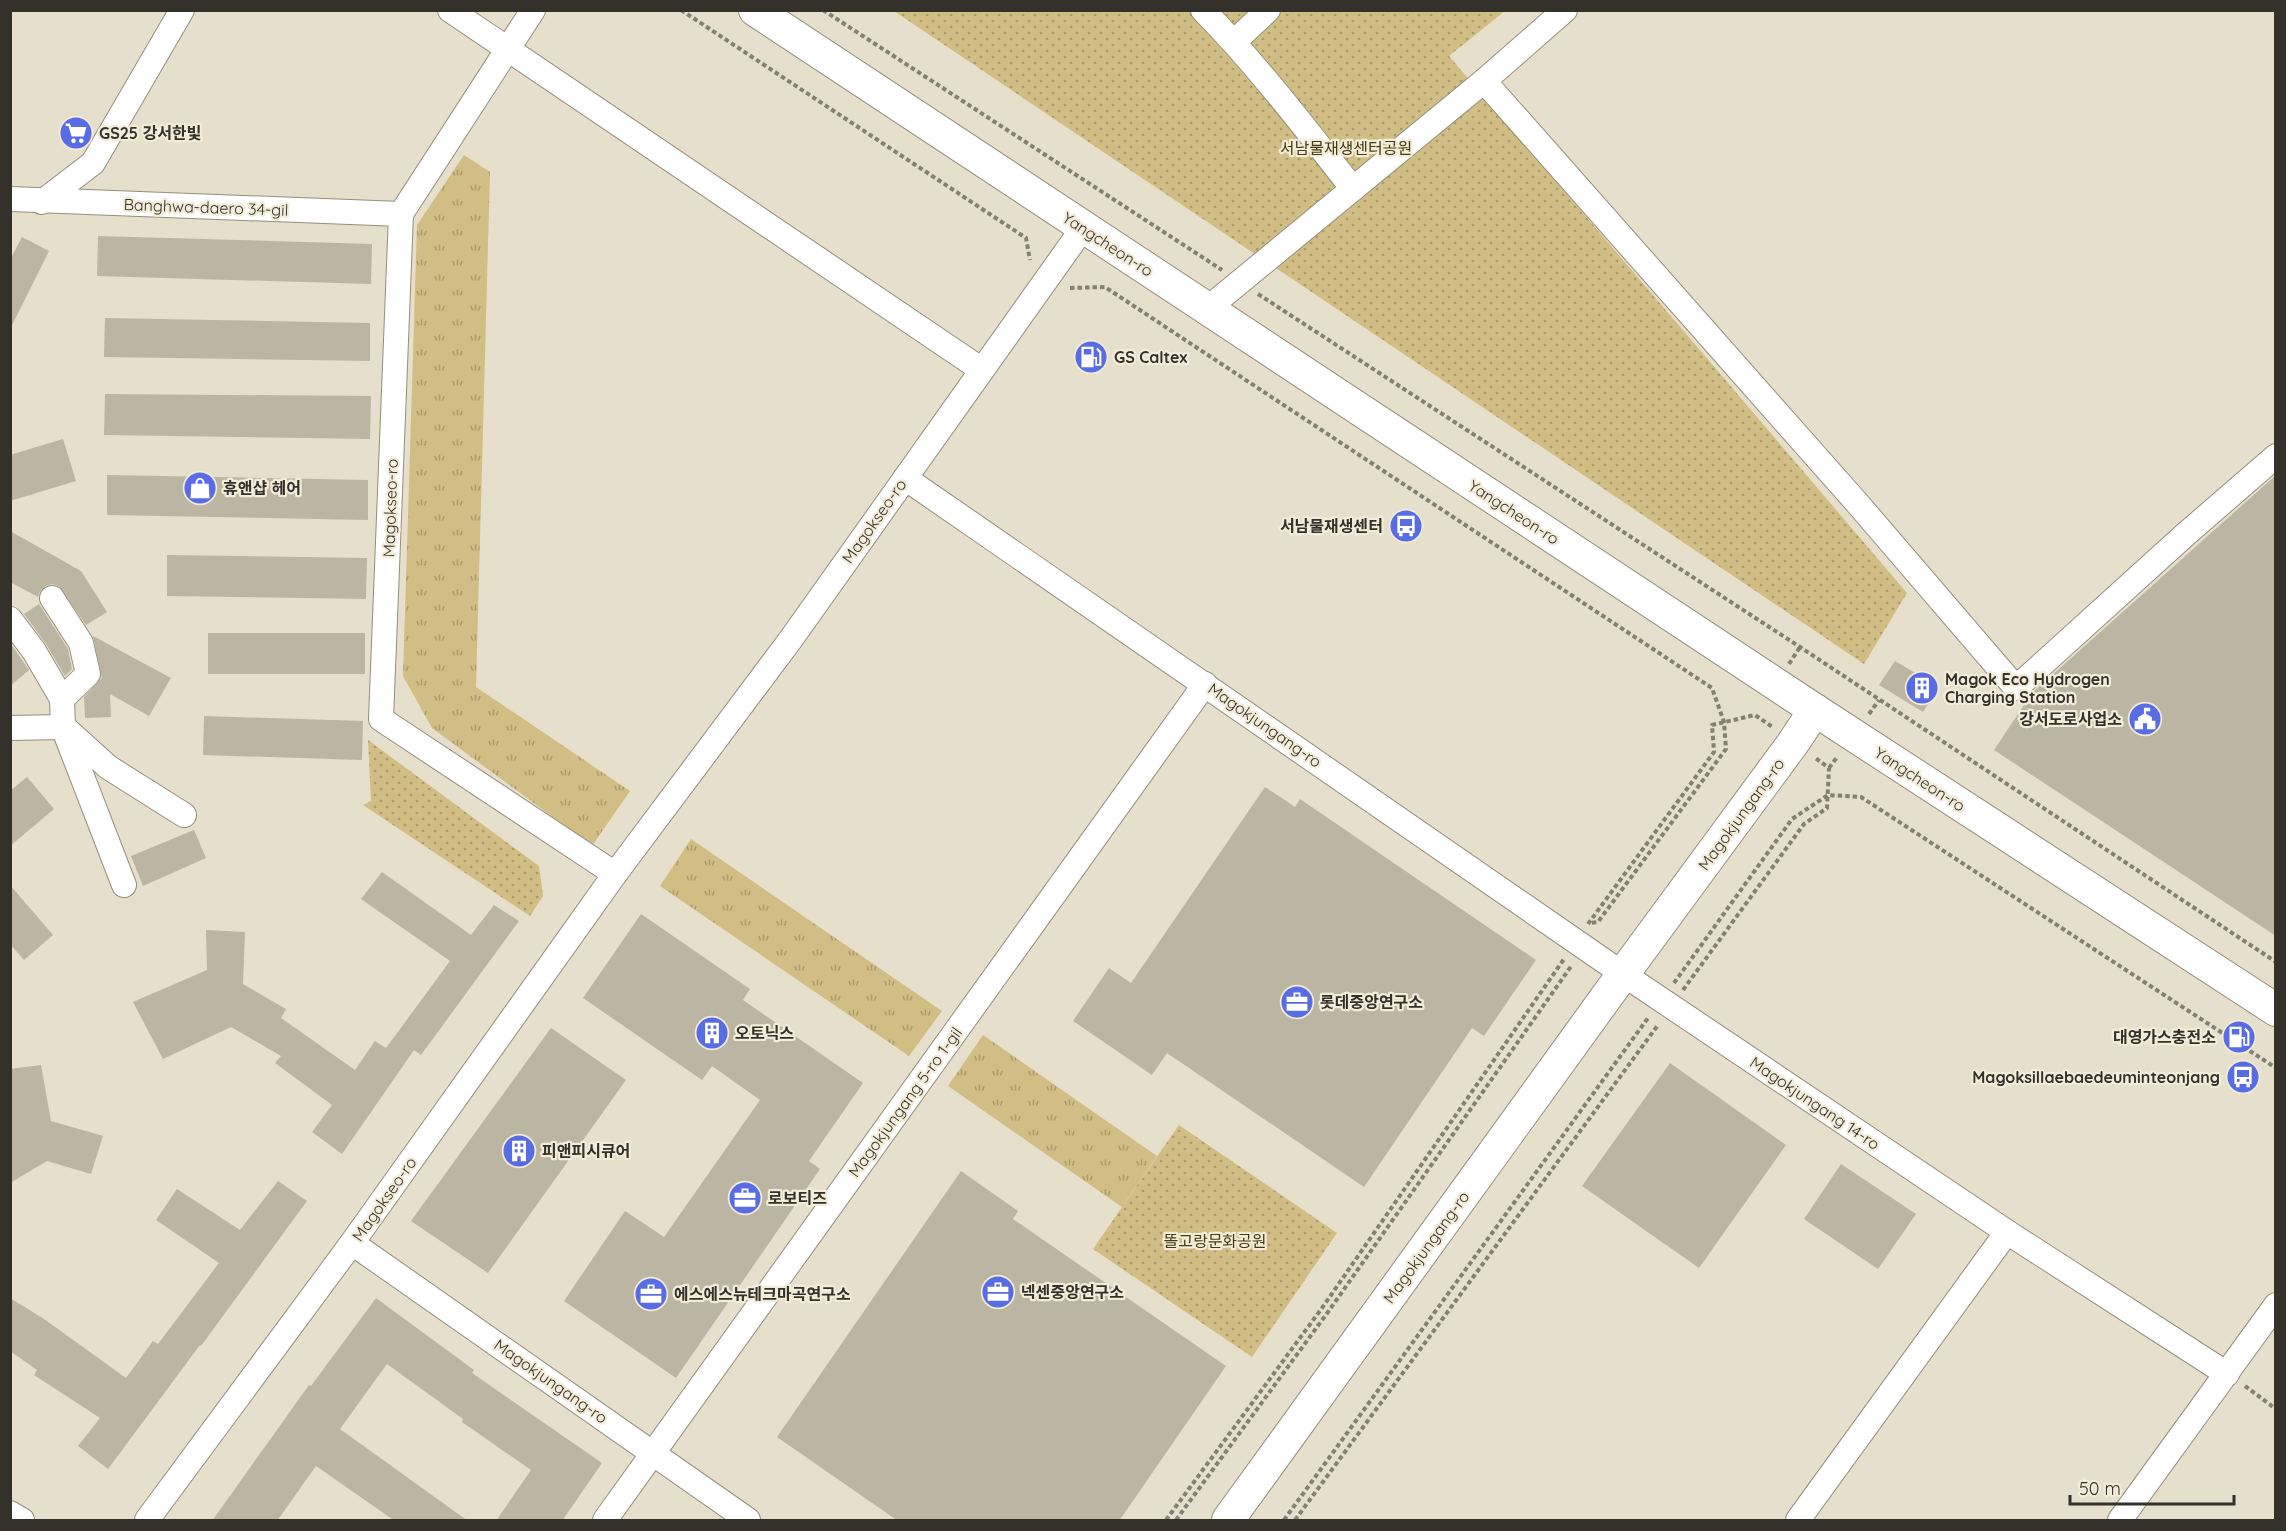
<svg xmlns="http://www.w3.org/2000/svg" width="2286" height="1531" viewBox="0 0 2286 1531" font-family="Quicksand,'Noto Sans KR',sans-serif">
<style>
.grass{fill:url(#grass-tufts)}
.park{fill:url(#park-dots)}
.building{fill:#bbb5a2}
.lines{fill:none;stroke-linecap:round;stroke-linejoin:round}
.minor-casing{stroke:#948e7b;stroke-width:26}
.major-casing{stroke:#948e7b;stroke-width:34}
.path{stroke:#848072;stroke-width:4;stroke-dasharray:4.5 3;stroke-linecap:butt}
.minor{stroke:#fff;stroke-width:24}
.major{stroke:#fff;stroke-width:32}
.labels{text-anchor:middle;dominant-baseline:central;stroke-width:4.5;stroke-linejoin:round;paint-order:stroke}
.poi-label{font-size:16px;font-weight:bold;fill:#333129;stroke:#f3ecd8;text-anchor:start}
.park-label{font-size:16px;fill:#473b13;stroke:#f3ecd8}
.street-label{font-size:16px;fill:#333129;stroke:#f3ecd8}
</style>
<defs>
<pattern id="grass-tufts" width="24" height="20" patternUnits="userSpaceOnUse" patternTransform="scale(1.5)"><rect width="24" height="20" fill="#d1be84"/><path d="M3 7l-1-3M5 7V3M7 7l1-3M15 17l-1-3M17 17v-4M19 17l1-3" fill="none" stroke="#aa9b6c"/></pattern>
<pattern id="park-dots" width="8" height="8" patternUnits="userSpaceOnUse" patternTransform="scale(1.5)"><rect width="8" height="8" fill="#d1be84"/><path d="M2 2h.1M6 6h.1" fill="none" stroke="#aa9b6c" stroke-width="1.8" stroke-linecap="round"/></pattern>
</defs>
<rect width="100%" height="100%" fill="#e6dfcb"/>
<g class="grass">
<path d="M464,155l26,17 -14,515 154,104 -38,55 -160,-118 -29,-52 14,-451z"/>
<path d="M691,839l251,172 -33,45 -249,-170z"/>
<path d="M983,1035l174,121 -35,51 -174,-121z"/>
</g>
<g class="park">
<path d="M894,11h611l-56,45 458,537 -43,71z"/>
<path d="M368,740l171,126 4,30 -13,20 -167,-111 8,-4z"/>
<path d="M1179,1125l158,108 -85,124 -159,-108z"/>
</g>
<g class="building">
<path d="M98,236l274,8 -1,40 -274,-8z"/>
<path d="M22,237l27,14 -39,78v-69z"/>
<path d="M105,318l265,5v38l-266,-4z"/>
<path d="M105,394l266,2 -1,43 -266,-4z"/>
<path d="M63,439l13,42 -66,20v-46z"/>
<path d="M107,475l261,5v40l-261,-5z"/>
<path d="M2276,475v461l-282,-186 38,-57z"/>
<path d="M10,531l71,40 26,41 -21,13 -27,-39 -7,-2 -7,2 -5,5 -2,6 -28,-15z"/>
<path d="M167,555l200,3 -1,41 -199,-3z"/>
<path d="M39,604l29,45 4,20 -7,7 -19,-32 -22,-30z"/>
<rect x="208" y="633" width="157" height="41"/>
<path d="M93,636l78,42 -22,38 -39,-22 1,23 -26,1 -1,-21 18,-19z"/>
<path d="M10,643l19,27 -19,16z"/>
<path d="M1895,661l44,26 -16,25 -44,-27z"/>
<path d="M204,716l159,5 -1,39 -159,-5z"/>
<path d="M27,777l27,32 -44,37v-55z"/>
<path d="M1265,787l30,20 5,-8 236,161 -52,76 -12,-8 -108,159 -197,-134 -15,22 -79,-54 36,-53 22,15z"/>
<path d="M194,830l12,28 -63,28 -12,-30z"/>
<path d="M382,872l89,63 23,-30 25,16 -98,134 -7,-5 -72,104 -30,-22 20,-27 -57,-42 6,-7 -50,-29 -68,32 -30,-57 74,-32 -1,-40 39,2 -2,52 43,25 -5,9 74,52 20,-29 11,7 64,-87 -89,-62z"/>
<path d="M10,885l43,50 -29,25 -14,-16z"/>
<path d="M641,914l109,75 -7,11 120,83 -54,78 11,8 -144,209 -112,-77 61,-90 39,26 96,-137 -48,-34 -10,14 -119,-82z"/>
<path d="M551,1028l75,52 -138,193 -77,-52z"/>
<path d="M1670,1063l116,82 -87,123 -117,-82z"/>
<path d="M41,1065l10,56 52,15 -12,38 -44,-13 -37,22v-114z"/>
<path d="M1841,1164l75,50 -38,55 -74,-50z"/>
<path d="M961,1171l57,40 -5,8 213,147 -107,155h-221l-121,-84z"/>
<path d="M278,1181l29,20 -106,145 -1,-1 -92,124 -30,-23 22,-28 -66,-43 3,-5 -27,-19v-53l34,21 82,59 27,-37 5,3 61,-81 -63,-43 21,-31 63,41z"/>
<path d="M376,1298l98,72 -2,3 130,90 -40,58h-66l35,-51 -69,-48 1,-3 -76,-55 -47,65 128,92h-73l-79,-55 -39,55h-65l97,-136 2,1z"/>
</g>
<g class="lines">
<defs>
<g id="minor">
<path d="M450,10l532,360"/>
<path d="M533,10l-132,204 -20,505 234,155"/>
<path d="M1203,10c55,56 102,118 150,179"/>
<path d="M1234,42l34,-32"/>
<path d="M1484,81l374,423 158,184 170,-154 90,-78"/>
<path d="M10,199l391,15"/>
<path d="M42,202l51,-39 89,-153"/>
<path d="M1207,309l277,-228 81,-71"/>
<path d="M905,478l718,496 384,258 220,142"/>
<path d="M52,598l29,45 7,31 -26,25"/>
<path d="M10,619l24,32 28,48 1,28 61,158"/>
<path d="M10,728l53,-1"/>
<path d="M67,730l41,37 76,48"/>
<path d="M352,1243l396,277"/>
<path d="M10,1513l12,7"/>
<path d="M147,1520l205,-277 263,-369 176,-235 292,-411"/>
<path d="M605,1520l600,-836"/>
<path d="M1798,1520l209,-288"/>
<path d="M2120,1520l156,-215"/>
</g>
<g id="major">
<path d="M755,10l1060,700 461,300"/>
<path d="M1228,1520l395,-546 170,-231 22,-33"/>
</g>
</defs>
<use href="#minor" class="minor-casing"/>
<use href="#major" class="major-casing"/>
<g class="path">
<path d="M681,10l345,228 4,22"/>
<path d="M823,10l399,260"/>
<path d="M1070,288l35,-1 607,401 12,34 2,27 -128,173 -9,1"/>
<path d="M1258,294l542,353 476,315"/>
<path d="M1789,664l11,-17"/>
<path d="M1869,714l10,-14"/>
<path d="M1829,768l9,-12"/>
<path d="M1588,924l126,-172 -2,-27 43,-10 19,13"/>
<path d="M1674,983l118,-164 36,-24 33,2 415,271"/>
<path d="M1683,990l121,-166 23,-16 2,-40 -15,-11"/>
<path d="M2245,1386l31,23"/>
<path d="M1166,1520l156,-212 242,-349"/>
<path d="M1176,1520l152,-208 244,-347"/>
<path d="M1284,1520l364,-502"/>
<path d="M1295,1520l363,-495"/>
</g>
<use href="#minor" class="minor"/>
<use href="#major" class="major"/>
</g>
<defs>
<symbol id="supermarket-disc" viewBox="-11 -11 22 22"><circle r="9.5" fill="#586de3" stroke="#f3ecd8"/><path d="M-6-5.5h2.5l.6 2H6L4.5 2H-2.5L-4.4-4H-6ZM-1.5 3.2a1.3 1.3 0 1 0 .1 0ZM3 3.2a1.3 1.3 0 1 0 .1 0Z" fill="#fff"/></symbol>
<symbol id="fuel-disc" viewBox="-11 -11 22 22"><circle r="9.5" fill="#586de3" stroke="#f3ecd8"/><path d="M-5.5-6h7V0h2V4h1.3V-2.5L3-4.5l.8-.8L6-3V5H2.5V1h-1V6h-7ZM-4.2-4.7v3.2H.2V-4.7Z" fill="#fff"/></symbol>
<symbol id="shop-disc" viewBox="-11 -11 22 22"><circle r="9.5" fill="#586de3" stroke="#f3ecd8"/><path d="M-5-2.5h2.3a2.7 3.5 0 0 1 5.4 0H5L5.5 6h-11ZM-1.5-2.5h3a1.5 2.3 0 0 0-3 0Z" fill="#fff"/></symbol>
<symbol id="bus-disc" viewBox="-11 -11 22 22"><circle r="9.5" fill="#586de3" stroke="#f3ecd8"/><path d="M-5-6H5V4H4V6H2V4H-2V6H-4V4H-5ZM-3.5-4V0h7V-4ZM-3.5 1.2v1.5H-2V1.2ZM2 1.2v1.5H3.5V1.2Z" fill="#fff"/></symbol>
<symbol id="building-disc" viewBox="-11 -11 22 22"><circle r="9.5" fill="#586de3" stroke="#f3ecd8"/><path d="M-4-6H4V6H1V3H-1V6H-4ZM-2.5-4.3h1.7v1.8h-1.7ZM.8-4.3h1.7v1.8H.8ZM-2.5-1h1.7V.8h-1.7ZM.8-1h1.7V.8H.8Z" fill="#fff"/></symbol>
<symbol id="civic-disc" viewBox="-11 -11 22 22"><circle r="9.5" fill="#586de3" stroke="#f3ecd8"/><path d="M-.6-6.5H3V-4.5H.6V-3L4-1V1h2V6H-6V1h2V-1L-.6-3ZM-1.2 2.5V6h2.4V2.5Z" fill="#fff"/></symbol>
<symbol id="office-disc" viewBox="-11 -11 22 22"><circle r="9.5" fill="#586de3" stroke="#f3ecd8"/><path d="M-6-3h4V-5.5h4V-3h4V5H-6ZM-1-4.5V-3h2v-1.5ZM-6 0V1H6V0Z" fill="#fff"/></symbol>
</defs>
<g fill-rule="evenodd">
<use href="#supermarket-disc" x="57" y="114" width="38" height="38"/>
<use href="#fuel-disc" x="1072" y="338" width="38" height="38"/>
<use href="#shop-disc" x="181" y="469" width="38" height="38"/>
<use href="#bus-disc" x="1387" y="507" width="38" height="38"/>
<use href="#building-disc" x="1903" y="669" width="38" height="38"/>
<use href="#civic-disc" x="2126" y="700" width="38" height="38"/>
<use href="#office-disc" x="1278" y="983" width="38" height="38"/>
<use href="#building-disc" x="693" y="1014" width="38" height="38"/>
<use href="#fuel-disc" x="2220" y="1018" width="38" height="38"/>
<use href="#bus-disc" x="2224" y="1058" width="38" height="38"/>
<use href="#building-disc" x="500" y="1132" width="38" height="38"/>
<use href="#office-disc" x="726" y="1179" width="38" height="38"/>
<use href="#office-disc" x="979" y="1273" width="38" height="38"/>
<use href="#office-disc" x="632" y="1275" width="38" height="38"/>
</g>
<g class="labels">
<g class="poi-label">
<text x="99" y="133">GS25 강서한빛</text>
<text x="1114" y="357">GS Caltex</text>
<text x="223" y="488">휴앤샵 헤어</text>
<text x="1383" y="526" text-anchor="end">서남물재생센터</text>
<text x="1945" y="679">Magok Eco Hydrogen<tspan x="1945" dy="18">Charging Station</tspan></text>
<text x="2122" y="719" text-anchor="end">강서도로사업소</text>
<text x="1320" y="1002">롯데중앙연구소</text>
<text x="735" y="1033">오토닉스</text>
<text x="2216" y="1037" text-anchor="end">대영가스충전소</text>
<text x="2220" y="1077" text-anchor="end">Magoksillaebaedeuminteonjang</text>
<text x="542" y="1151">피앤피시큐어</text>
<text x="768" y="1198">로보티즈</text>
<text x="1021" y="1292">넥센중앙연구소</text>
<text x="674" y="1294">에스에스뉴테크마곡연구소</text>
</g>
<g class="park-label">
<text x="1346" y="148">서남물재생센터공원</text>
<text x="1215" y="1241">똘고랑문화공원</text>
</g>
<g class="street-label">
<text transform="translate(206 207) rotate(2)">Banghwa-daero 34-gil</text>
<text transform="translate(1108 244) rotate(33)">Yangcheon-ro</text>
<text transform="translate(390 508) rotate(-88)">Magokseo-ro</text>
<text transform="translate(1514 512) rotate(33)">Yangcheon-ro</text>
<text transform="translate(874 521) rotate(-55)">Magokseo-ro</text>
<text transform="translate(1265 725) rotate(35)">Magokjungang-ro</text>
<text transform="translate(1920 779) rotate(33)">Yangcheon-ro</text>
<text transform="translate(1741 814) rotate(-54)">Magokjungang-ro</text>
<text transform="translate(905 1102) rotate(-54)">Magokjungang 5-ro 1-gil</text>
<text transform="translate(1815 1103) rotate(34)">Magokjungang 14-ro</text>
<text transform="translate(384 1199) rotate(-55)">Magokseo-ro</text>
<text transform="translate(1426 1247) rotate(-54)">Magokjungang-ro</text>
<text transform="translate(551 1381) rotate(35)">Magokjungang-ro</text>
</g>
</g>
<rect width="2286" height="1531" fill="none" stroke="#333129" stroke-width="24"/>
<path d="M2070 1495v9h164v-9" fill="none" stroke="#333129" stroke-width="3"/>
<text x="2079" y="1495" font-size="18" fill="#333129" stroke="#f3ecd8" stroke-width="4.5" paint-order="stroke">50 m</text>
</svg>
